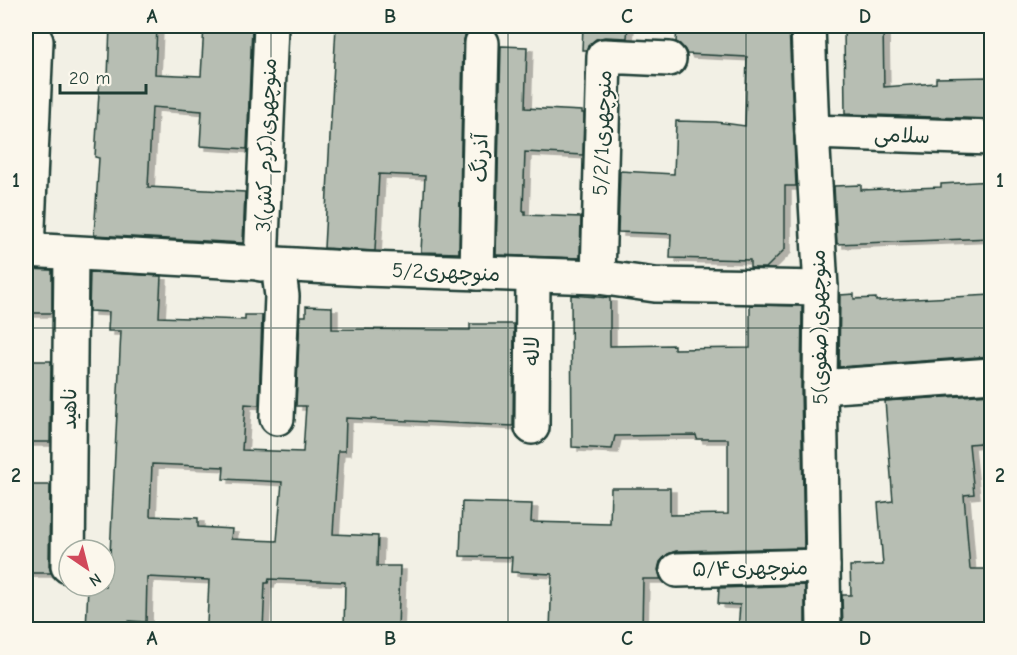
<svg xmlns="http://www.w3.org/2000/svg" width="1017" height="655" viewBox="0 0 1017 655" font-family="'Comic Neue','Playpen Sans Arabic',sans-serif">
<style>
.building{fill:#b7beb3;stroke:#1f3d34;stroke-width:1.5;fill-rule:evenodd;filter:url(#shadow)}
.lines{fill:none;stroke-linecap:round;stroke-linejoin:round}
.minor-casing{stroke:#1f3d34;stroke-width:38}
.minor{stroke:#fbf7ec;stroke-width:33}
.grid{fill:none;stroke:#1f3d34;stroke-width:1.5;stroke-opacity:0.55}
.labels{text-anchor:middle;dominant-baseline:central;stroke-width:4.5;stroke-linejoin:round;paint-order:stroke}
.street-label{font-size:21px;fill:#1f3d34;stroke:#fbf7ec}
.neatline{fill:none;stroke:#1f3d34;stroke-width:2}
.grid-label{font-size:20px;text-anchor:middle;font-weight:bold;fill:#1f3d34}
</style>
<defs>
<filter id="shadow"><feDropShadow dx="6" dy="4" stdDeviation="0" flood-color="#0004"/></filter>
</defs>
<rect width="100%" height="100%" fill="#f2f0e5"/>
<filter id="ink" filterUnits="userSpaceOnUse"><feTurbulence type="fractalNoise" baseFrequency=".0167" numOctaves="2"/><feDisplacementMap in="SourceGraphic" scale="12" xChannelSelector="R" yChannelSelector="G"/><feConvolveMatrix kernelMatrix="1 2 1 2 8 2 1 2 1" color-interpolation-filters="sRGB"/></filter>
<g filter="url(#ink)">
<g class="building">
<path d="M110,26h47l-2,48 46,2 3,-50h48l-5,123 -47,-3 2,-35 -50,-4 -4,80 97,5 -2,51 -149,-8 5,-77 -4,-1 5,-81 8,1z"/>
<path d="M336,26h141l-5,1 -6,6 -3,10 -4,210 -38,-1 4,-76 -46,-2 -4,77 -51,-3z"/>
<path d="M583,26h45l-1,12 -22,-1 -9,2 -8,7 -1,4h-5z"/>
<path d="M677,26h112l7,160h-11v63l-19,19h-16v-8l-80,-2 1,-24 -53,-2 2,-61 54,3 2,-53 40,1 29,4 2,-69 -60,-3 -2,-4 -5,-6 -4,-2z"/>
<path d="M844,26h39l1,61 52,-4v-5l56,-1v42l-147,-5z"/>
<path d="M501,46l26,1 -2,61 57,3v2h2l-1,42 -58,-3 -2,59h2v4l56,2 -1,41 -84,-3z"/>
<path d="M992,181v57l-155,6 -3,-58 27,-1v5l80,-3v-3z"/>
<path d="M26,269l26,1v43h-26z"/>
<path d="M90,272l71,4 -2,41 86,3v-5h17l-3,90 -14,-1 -3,46 61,2 3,-46h-10l4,-90h6v-10l26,1v22l138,1v-6h44l-1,102 -167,-8 -1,33h-7l-5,83 45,2 -1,30h23l-2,64h-54l1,-48 -76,-3 -1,4h-3l-2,47h-50l1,-6h-7l2,-44 -62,-3 -1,45 -17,-1v9h-43l2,-44h17v-11h4l12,-244h-13l1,-19 -20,-1zM152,464l72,3 -1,12 59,3 -5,59 -46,-2 1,-10 -34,-2v-9l-48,-2z"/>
<path d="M854,294v5l22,-1v3l116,-6v61l-153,11 1,-72z"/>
<path d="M571,295l39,3v48l64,-1v4l76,-1v-43l52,1 -1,81 3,161 -128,3 -8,3 -8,8 -2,8 3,9h-18l-1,51h-92l2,-56 -41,-2 1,-15 -52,-1 2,-54 70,2 -1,18 79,2 1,-36h59v27l58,-1v-75h-31l-1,-4 -81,1 -3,13 -40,-2z"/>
<path d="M26,361h25l-1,81h-24z"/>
<path d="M992,394v48l-23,2 5,50 -10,1 6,74h22v61h-149l-1,-35h9l-1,-29 33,-1 -5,-62 15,-2 -8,-100z"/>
<path d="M26,485h24l-1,81 2,7h-25z"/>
<path d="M805,585v45h-67l2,-25 -22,-1 1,-16z"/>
</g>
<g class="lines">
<defs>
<g id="minor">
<path d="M808,26l4,106 9,156 -1,99 4,243"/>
<path d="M812,132l180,6"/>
<path d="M26,250l340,19 232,8 57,8 166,3"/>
<path d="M27,250l9,-209"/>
<path d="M261,264l10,-238"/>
<path d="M477,273l5,-230"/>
<path d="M598,277l6,-221 65,3"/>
<path d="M820,387l172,-12"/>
<path d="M277,418l5,-122 -4,-31"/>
<path d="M532,427l1,-152"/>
<path d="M68,566l3,-313"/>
<path d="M677,570l146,-4"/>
</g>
</defs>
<use href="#minor" class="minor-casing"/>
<use href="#minor" class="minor"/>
</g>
</g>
<path class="grid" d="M271,26v604M508,26v604M746,26v604M26,328h966"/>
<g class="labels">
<g class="street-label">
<text transform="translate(602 133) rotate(-88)">5/2/1منوچهری</text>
<text transform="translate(902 135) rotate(2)">سلامی</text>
<text transform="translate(266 145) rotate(-88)">3منوچهری(کرم کش)</text>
<text transform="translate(480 158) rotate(-89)">آذرنگ</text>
<text transform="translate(446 272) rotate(2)">5/2منوچهری</text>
<text transform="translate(819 327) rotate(-91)">5منوچهری(صفوی)</text>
<text transform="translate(532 351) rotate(-90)">لاله</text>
<text transform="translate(69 409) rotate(-89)">ناهید</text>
<text transform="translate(750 568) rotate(-1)">منوچهری۵/۴</text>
</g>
</g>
<rect width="1017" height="655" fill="none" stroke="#fbf7ec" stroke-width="66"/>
<g transform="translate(87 568) rotate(145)"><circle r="28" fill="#fbf7ec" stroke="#a3ada2" stroke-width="1.5"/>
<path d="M0-4.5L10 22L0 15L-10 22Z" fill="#d1495b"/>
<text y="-9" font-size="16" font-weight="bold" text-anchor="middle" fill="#1f3d34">N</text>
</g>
<path d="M60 84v9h86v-9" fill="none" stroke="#1f3d34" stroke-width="3"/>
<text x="69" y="84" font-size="18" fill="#1f3d34" stroke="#fbf7ec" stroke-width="4.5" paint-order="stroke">20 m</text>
<rect x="33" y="33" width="951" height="589" class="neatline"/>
<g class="grid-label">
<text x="152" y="23">A</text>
<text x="390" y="23">B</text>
<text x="627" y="23">C</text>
<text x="865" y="23">D</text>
<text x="16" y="187">1</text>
<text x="1000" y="187">1</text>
<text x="16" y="482">2</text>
<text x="1000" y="482">2</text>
<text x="152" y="645">A</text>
<text x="390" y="645">B</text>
<text x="627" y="645">C</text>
<text x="865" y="645">D</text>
</g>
</svg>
